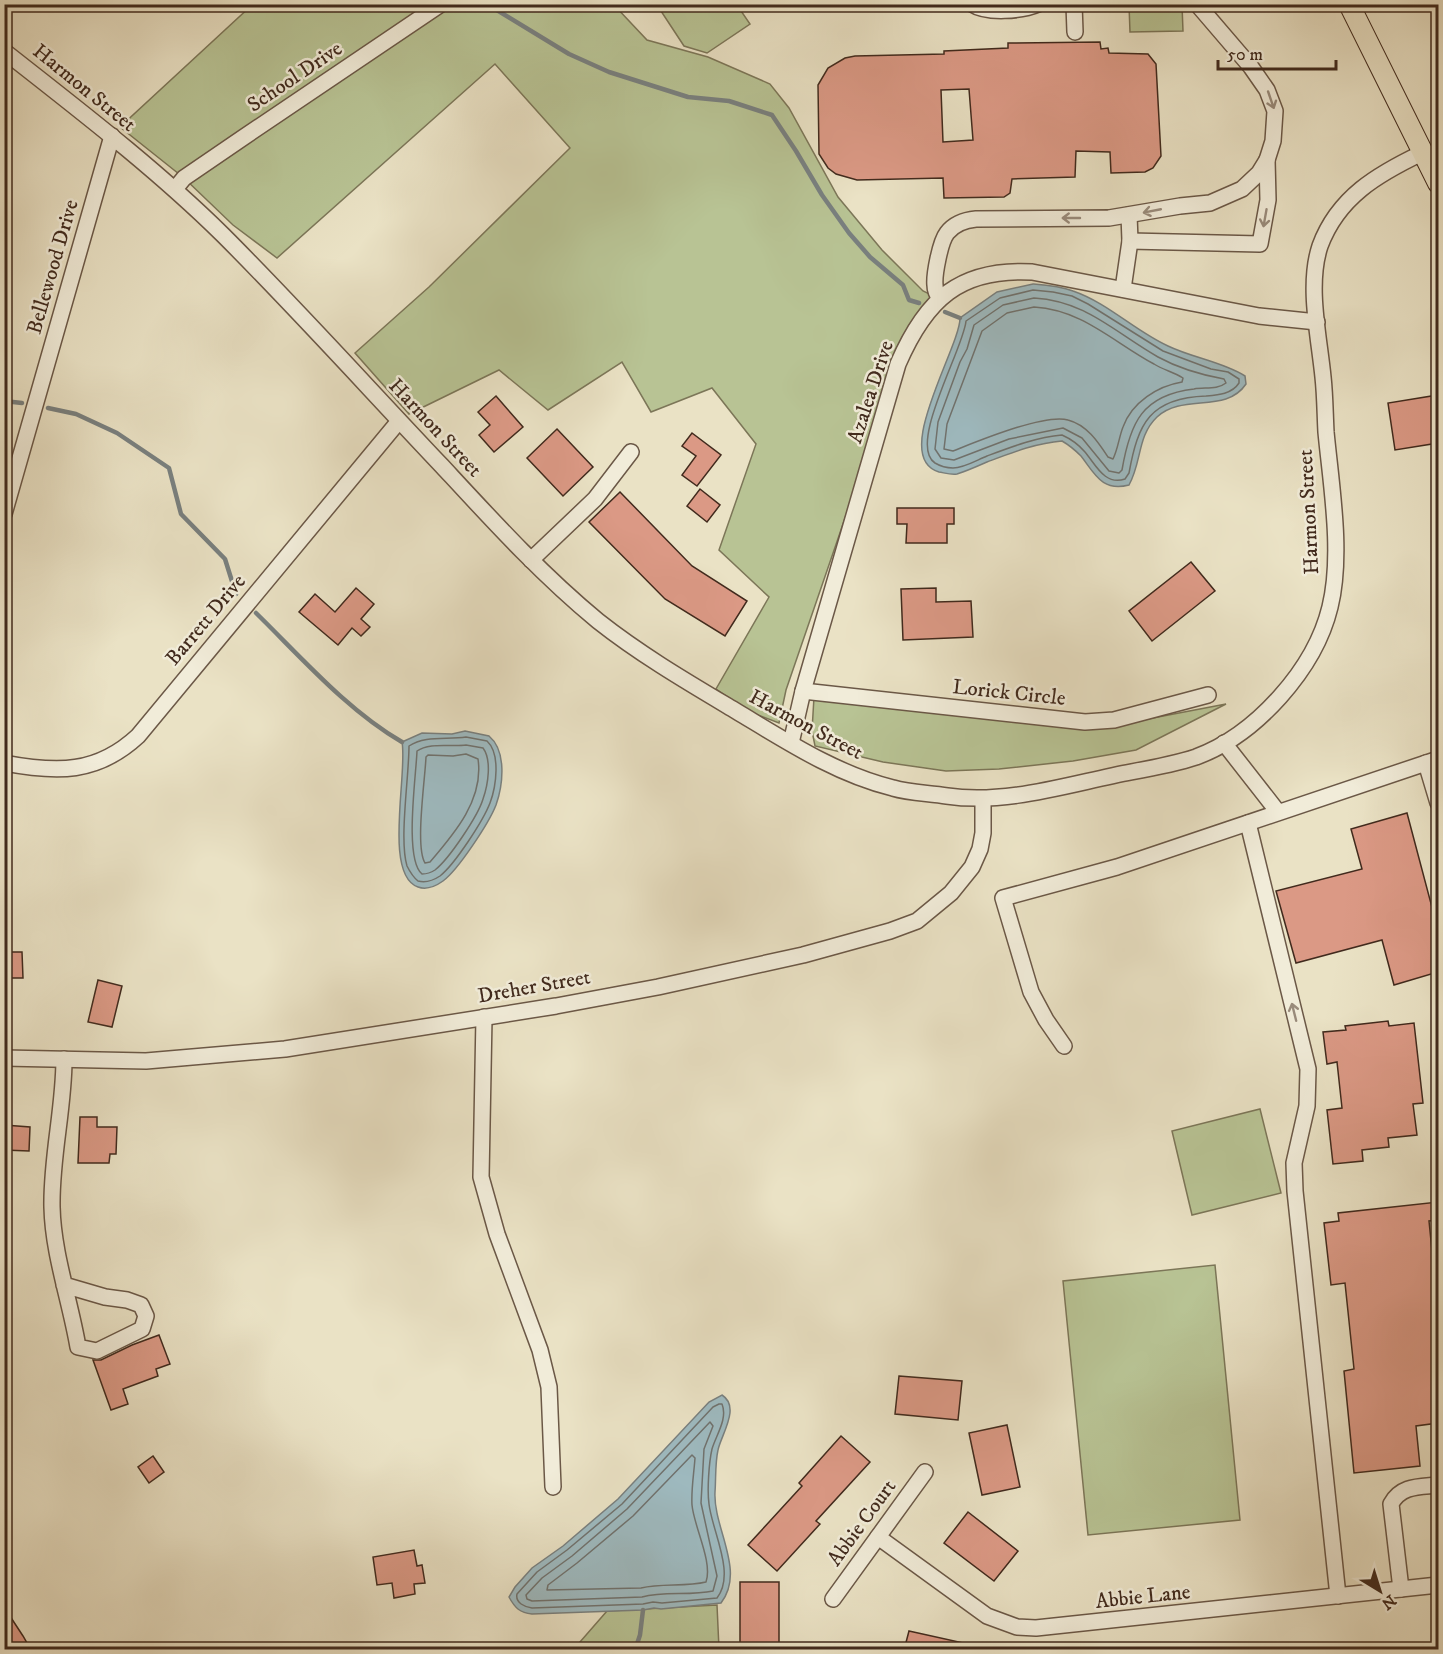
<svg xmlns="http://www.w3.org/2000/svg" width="1443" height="1654" viewBox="0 0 1443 1654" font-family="'IM FELL DW Pica',serif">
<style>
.green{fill:#b8c394;stroke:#7c7658;stroke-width:1.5}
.water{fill:#9ebac0;stroke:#79807f;stroke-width:1.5}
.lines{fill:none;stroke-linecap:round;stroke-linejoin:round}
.shore{stroke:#70726e;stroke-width:1.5}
.stream{stroke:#79807f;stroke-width:4.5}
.building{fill:#db9985;stroke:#412a1d;stroke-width:1.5;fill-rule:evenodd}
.minor-casing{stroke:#6b5847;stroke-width:18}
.major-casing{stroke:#412a1d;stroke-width:22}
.minor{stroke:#f1ecd9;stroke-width:15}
.major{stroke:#eae2c5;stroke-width:20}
.oneway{stroke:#998b7b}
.labels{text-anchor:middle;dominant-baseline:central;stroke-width:5;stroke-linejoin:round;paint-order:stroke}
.street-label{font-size:21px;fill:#412a1d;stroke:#f1ecd9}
</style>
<rect width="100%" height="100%" fill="#eae2c5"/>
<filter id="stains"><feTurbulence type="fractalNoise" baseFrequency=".00333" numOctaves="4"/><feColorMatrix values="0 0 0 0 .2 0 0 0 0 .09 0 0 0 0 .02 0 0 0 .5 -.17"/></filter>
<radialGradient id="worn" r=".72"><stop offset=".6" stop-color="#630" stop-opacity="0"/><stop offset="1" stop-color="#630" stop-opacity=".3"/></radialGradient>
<g class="green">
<path d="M252,5h362l33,35 61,17 62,27 19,24 49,89 44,53 41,41 17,8 -42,65 -112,326 -7,33 -29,-11 -34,-23 53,-92 -50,-47 37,-106 -44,-56 -61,24 -29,-50 -74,48 -49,-40 -90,44 -54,-61 74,-66 141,-139 -75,-84 -218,194 -44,-33 -49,-47 -64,-51z"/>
<path d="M657,5h38l3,3 6,-3h33l13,19 -43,29 -23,-7z"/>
<path d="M1129,5h53l1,26 -53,1z"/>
<path d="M814,697l297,29 115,-22 -90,46 -63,11 -74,8 -53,2 -63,-9 -68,-16 -3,-15z"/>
<path d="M1260,1109l21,84 -89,22 -20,-84z"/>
<path d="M1215,1265l25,255 -152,15 -25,-254z"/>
<path d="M717,1605l2,44 -146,1 34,-39z"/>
</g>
<g class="water">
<path d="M1033,284c13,1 27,2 40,7 35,12 62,40 95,55 25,12 55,16 77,30l1,8c-20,30 -63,9 -89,33 -20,19 -15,45 -28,68 -27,7 -34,-11 -48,-29 -6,-6 -12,-11 -19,-15 -26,2 -51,12 -75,21 -9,4 -20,9 -30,12 -6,1 -12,-1 -18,-2 -49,-14 21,-124 21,-154l37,-26z"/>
<path d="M465,731l24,5c18,15 14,49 7,69 -7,18 -38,65 -53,76 -7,5 -17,9 -25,6 -35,-12 -10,-115 -16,-145l20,-9 30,1z"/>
<path d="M722,1395c19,12 -1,40 -4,55 -3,13 -2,29 -3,42 -2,36 31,79 6,111l-60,6 -7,-1 -11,2 -111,4c-12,-1 -17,-6 -23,-17l6,-10 17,-19 31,-22 55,-47 91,-97z"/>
</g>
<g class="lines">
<g class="shore">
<path d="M1033,290l20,2 19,4 16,8 75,47 48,18 17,3 11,7v4c-7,11 -21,12 -33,13 -56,2 -68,27 -77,77l-4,6c-20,7 -29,-14 -40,-27 -6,-7 -14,-13 -23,-17 -25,2 -51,12 -75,21 -10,4 -23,12 -34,12 -6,0 -13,-2 -18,-5 -28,-18 29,-115 31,-142l34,-23z"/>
<path d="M1034,298c52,3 80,34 124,59 20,11 44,18 66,22l2,4c-9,7 -21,4 -32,6 -52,6 -64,34 -72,81l-3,3 -10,-2 -27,-33 -19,-10 -54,11 -55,21 -13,-2 -6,-9 3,-27 22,-60 7,-13 7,-24 29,-20z"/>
<path d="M1034,307c49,3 79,35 120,57 9,6 20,8 29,14l-1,4c-24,4 -50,20 -59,45 -4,10 -5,22 -10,32l-5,-2c-10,-15 -21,-32 -40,-37 -23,-7 -92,22 -115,31l-9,-2 3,-25 35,-93 25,-18z"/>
<path d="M466,737l21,4c14,13 9,46 3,62 -7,18 -35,61 -50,73 -6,4 -14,7 -22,5 -5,-4 -8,-9 -11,-15 -8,-26 2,-89 2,-120 16,-11 38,-6 57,-9z"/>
<path d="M466,745l17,3c9,12 5,37 0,51 -5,17 -34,60 -48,71 -3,2 -9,4 -13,4 -18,-15 -6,-97 -5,-123 12,-9 34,-4 49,-6z"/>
<path d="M466,754l12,5c6,40 -23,74 -48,103l-5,1c-10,-16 0,-83 1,-106l2,-2 25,1z"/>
<path d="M719,1404h3c6,15 -6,31 -10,45 -3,13 -5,41 -3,55 3,27 27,70 8,94l-55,5 -9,-1 -10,2 -111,4c-7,-1 -17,-5 -15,-14l20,-22 30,-22 55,-46 91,-97z"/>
<path d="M710,1422l3,4 -9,23 -3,54 16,73 -4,15c-23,5 -49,0 -71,6l-110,4 -5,-2 -1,-4 16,-17 30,-22 55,-47z"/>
<path d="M692,1455l3,3c-1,15 -4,32 -3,47 2,22 21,57 14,77 -21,5 -44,1 -65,6l-94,2 1,-5 29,-22 56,-47z"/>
</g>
<g class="stream">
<path d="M487,4l82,50 40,18 79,25 41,4 43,14 24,36 26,44 27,38 21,24 33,28 6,15 10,3"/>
<path d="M945,312l15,6"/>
<path d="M4,401l18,2"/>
<path d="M48,408l28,6 41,19 52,35 12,46 44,45 11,35"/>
<path d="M256,613c45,44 91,97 146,129"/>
<path d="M635,1650l5,-15 3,-25"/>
</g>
</g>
<g class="building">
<path d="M1100,42l1,7 7,-1 1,5 39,1 8,10 5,92 -8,12 -8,4 -34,1 -1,-21 -34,-1 -1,26 -63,2 -2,14 -6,4 -60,1 -1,-20 -86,2 -21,-6 -8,-6 -9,-14 -1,-69 10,-17 17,-10 10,-2 89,-2v-3l64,-3v-5zM969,89l4,51 -30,2 -2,-52z"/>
<path d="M1438,395v48l-43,7 -7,-47z"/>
<path d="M496,396l27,31 -29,25 -15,-17 11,-10 -12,-13z"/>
<path d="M557,429l36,38 -30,29 -36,-38z"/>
<path d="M692,433l29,22 -24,31 -15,-11 14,-19 -14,-10z"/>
<path d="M700,489l20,16 -13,17 -20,-16z"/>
<path d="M620,492l72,74 55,35 -22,35 -60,-37 -76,-77z"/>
<path d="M897,508h57v16h-7v19h-41l1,-19h-10z"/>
<path d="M1191,562l24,29 -63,50 -23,-30z"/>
<path d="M356,588l18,16 -13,15 9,8 -9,9 -9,-8 -14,17 -39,-33 16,-18 20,18z"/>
<path d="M936,588v14l35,-1 2,36 -70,3 -2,-51z"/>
<path d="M1407,813l31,117v42l-44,13 -12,-45 -86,23 -20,-72 86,-22 -11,-40z"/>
<path d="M4,952h18l1,26h-19z"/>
<path d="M98,980l24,6 -10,41 -24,-5z"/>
<path d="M1388,1021l1,5 25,-3 9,80 -10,1 4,31 -29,3 1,9 -27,3 1,11 -30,3 -6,-54 15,-2 -5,-46 -10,2 -4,-32 23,-2 -1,-4z"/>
<path d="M80,1117h17v10h20l-1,27h-6l-1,9h-31z"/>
<path d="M4,1125l26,2 -1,24 -25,-1z"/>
<path d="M1438,1202v18l-9,1 9,90v112l-22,3 4,40 -66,7 -10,-102 10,-2 -9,-86 -14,2 -7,-62 15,-2 -1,-8z"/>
<path d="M159,1335l11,29 -14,5 2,7 -35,13 5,15 -17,6 -18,-50h8l31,-15z"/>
<path d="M899,1376l63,5 -4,39 -63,-6z"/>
<path d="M1007,1425l13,62 -38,8 -13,-62z"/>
<path d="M841,1436l29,26 -54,59 4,3 -43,47 -29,-26 54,-59 -3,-3z"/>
<path d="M153,1456l11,16 -15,11 -11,-16z"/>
<path d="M968,1512l50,39 -24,30 -50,-38z"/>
<path d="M414,1550l3,16 5,-1 3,18 -11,1 1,10 -21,4 -2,-15 -15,2 -4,-28z"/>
<rect x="740" y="1582" width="39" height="63"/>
<path d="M4,1607l19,29 8,14h-27z"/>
<path d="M909,1631l59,13 -1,6h-63z"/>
</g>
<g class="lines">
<defs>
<g id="minor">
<path d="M972,4c15,10 50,7 66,0"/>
<path d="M1074,4l1,28"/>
<path d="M4,51c75,59 151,117 219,184 75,75 146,154 219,231 50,54 99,108 156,155 43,34 91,62 138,90 50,30 100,63 157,77 17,5 36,5 54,8 61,9 125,-13 184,-24 22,-4 44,-8 65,-15 60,-22 119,-88 134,-150 13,-53 1,-122 -4,-175 -1,-19 -1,-37 -3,-55 -4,-41 -16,-92 -3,-131 18,-49 58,-72 102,-93"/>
<path d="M175,189l9,-11 60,-41 197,-133"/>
<path d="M1130,241l130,3 8,-44 -1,-40"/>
<path d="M1123,289l7,-48 -1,-26"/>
<path d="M940,299c-3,-5 -5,-8 -5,-14 -1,-10 5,-43 12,-52 7,-9 18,-13 29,-14l133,-1 71,-12 30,-3 32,-14 17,-16 8,-13 6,-19 2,-30 -8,-21 -16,-23 -54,-63"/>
<path d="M4,514l108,-378"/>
<path d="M531,560l64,-61 36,-47"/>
<path d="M803,691l282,31 29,-2 94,-25"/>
<path d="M791,743l12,-52 95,-327c28,-65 62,-96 134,-92l227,44 58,6"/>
<path d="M1224,743l54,69"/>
<path d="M4,763c53,10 93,11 134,-27l261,-315"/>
<path d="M1426,763l12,40"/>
<path d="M1248,823l60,246 -1,37 -13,57 1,28 43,405"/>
<path d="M484,1017l-3,160 16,57 43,116 9,37 4,100"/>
<path d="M1064,1046l-18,-26 -15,-28 -28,-94 114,-31 321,-108"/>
<path d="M4,1058l142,3 139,-12 271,-43 102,-19 145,-32 87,-24 27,-10 34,-28 21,-26 8,-18 3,-16v-34"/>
<path d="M64,1059c0,50 -13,98 -12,148 1,47 18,93 26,140l19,4 45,-22 4,-13 -5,-11 -14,-5 -22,-3 -41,-12"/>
<path d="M878,1537l109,79 30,11 19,1 402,-43"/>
<path d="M1401,1589l-10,-85c10,-19 29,-17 47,-19"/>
<path d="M833,1599l92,-127"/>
</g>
<path id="major" d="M1349,4l89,179"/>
</defs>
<use href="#minor" class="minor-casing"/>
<use href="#major" class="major-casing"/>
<use href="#minor" class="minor"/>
<use href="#major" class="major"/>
</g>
<defs><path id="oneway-shaft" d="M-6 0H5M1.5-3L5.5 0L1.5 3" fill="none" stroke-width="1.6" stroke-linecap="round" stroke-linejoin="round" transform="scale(1.5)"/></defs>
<g class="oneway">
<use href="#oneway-shaft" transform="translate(1271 100) rotate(71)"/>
<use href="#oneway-shaft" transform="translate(1152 211) rotate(169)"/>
<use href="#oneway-shaft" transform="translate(1071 218) rotate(180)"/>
<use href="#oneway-shaft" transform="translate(1265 218) rotate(100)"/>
<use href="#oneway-shaft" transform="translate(1294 1012) rotate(-104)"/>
</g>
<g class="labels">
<g class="street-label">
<text transform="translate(295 77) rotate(-34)">School Drive</text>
<text transform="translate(84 88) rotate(39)">Harmon Street</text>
<text transform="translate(53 267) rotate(-74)">Bellewood Drive</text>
<text transform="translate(871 392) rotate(-72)">Azalea Drive</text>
<text transform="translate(435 428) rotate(47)">Harmon Street</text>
<text transform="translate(1309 512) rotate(-93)">Harmon Street</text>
<text transform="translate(206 620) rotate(-50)">Barrett Drive</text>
<text transform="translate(1009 693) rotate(6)">Lorick Circle</text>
<text transform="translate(806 725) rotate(28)">Harmon Street</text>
<text transform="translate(534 987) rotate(-10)">Dreher Street</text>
<text transform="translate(862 1523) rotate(-54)">Abbie Court</text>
<text transform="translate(1143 1597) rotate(-6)">Abbie Lane</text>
</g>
</g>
<rect width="1443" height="1654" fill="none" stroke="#eae2c5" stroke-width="24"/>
<rect x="6" y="6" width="1431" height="1642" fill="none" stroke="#412a1d" stroke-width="3"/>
<rect x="12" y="12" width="1419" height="1630" fill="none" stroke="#412a1d" stroke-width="1.5"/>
<g transform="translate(1380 1591) rotate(142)" stroke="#f1ecd9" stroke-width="4.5" paint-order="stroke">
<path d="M0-4.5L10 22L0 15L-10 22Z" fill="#412a1d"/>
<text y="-9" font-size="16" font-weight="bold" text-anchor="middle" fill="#412a1d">N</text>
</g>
<path d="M1218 60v9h118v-9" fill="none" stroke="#412a1d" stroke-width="3"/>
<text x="1227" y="60" font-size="18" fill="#412a1d" stroke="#f1ecd9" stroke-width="4.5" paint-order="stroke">50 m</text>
<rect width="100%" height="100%" filter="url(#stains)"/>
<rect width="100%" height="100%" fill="url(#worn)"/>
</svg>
